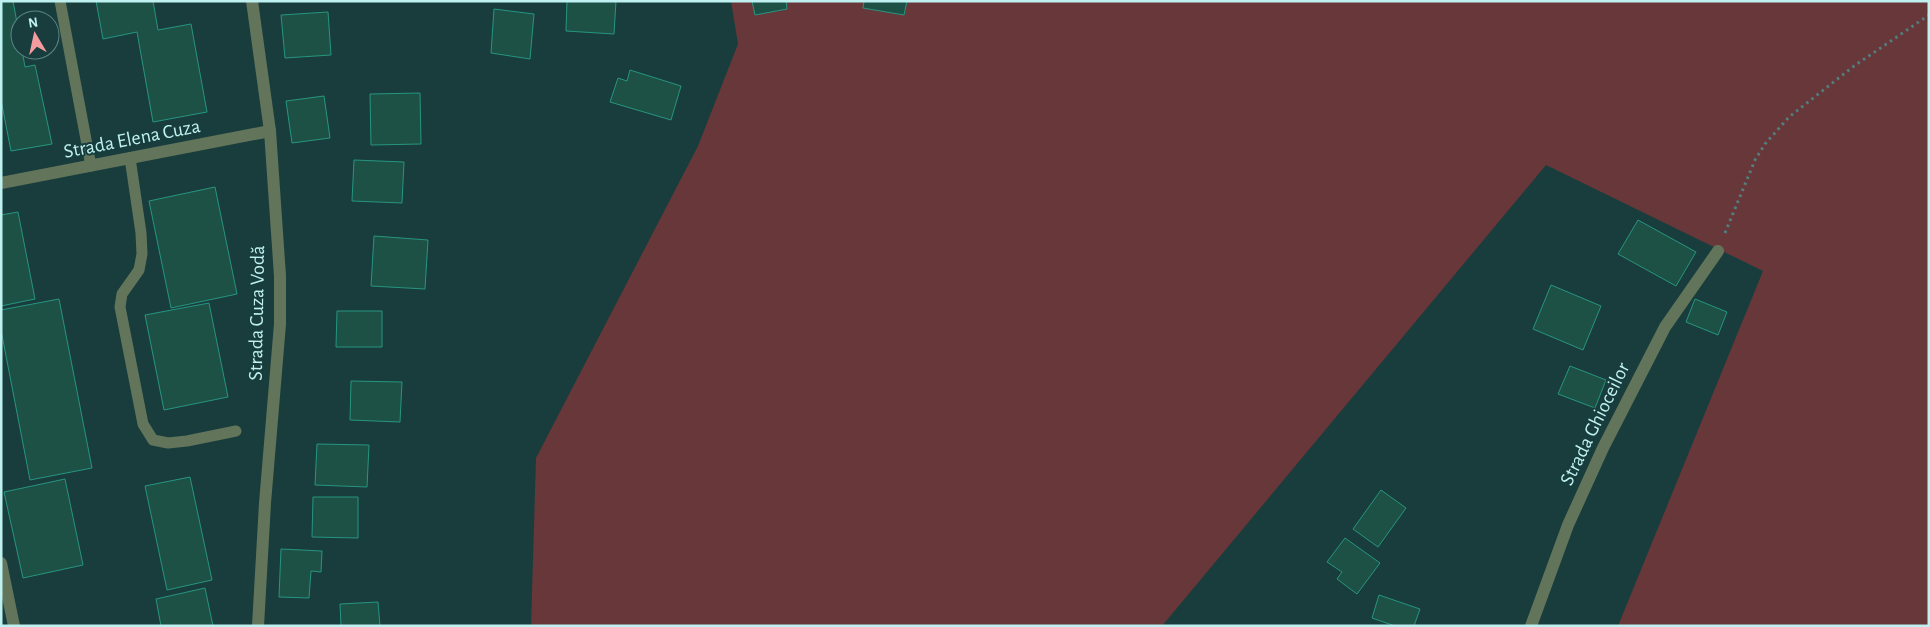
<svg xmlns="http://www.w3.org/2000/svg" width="1930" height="627" viewBox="0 0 1930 627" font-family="'Alegreya Sans',sans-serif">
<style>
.green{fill:#67373a}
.building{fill:#1e5146;stroke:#26957f}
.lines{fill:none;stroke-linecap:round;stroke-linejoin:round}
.path{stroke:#547d7d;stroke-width:3;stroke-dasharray:2.5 4;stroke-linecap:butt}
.service{stroke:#62755b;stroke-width:11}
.minor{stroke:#62755b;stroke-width:12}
.tertiary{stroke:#62755b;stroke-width:12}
.labels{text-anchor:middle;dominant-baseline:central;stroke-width:4;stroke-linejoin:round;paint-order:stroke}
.street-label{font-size:20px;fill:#bff1f1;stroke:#193d3d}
</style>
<rect width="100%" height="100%" fill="#193d3d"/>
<path class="green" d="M731,1h1198v625h-311l145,-355 -217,-106 -384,461h-631l5,-168 162,-312 40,-102z"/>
<g class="building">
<path d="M1,1h12l7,38v11h2l3,17 10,-2 17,79 -41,7 -10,-51z"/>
<path d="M96,1h57l5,29 33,-6 16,88 -54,10 -16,-90 -34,7z"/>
<path d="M567,1h49l-2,33 -48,-3z"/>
<path d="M752,1h34l1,8 -32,6z"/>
<path d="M864,1h43l-3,14 -41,-7z"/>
<path d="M494,9l40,5 -4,45 -39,-6z"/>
<path d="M328,12l3,43 -46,3 -4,-43z"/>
<path d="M630,70l51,16 -10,34 -61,-18 8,-24 9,3z"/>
<path d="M420,93l1,51 -50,1 -1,-51z"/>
<path d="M324,96l6,42 -38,5 -6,-42z"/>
<path d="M354,160l50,2 -2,41 -50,-2z"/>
<path d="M215,187l22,107 -66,14 -22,-107z"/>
<path d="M18,212l17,87 -34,7v-91z"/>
<path d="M1638,220l58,32 -20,34 -58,-32z"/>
<path d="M374,236l54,4 -3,49 -54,-3z"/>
<path d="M1551,285l50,21 -18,44 -50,-21z"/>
<path d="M59,299l33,169 -62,12 -29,-150v-20z"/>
<path d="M1695,299l32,13 -9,23 -32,-13z"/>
<path d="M209,303l19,94 -64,13 -19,-95z"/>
<path d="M337,311h45v36h-46z"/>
<path d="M1570,366l36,14 -11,28 -37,-14z"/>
<path d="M351,381l51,1 -2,40 -50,-2z"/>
<path d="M317,444l52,1 -2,42 -52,-2z"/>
<path d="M190,477l22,103 -45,10 -22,-104z"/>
<path d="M65,479l18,86 -60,13 -19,-86z"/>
<path d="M1381,490l25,18 -28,39 -25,-18z"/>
<path d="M313,497h45v41l-46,-1z"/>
<path d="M1345,538l35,25 -23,31 -20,-15 5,-7 -15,-10z"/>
<path d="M281,549l41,2 -1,21 -10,-1 -2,27 -30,-1z"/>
<path d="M205,588l8,38h-52l-5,-27z"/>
<path d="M1379,595l41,14 -6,17h-19l-23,-8z"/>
<path d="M378,602l2,24h-39l-1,-22z"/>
</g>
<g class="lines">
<path class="path" d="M1725,233l30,-73 10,-16 24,-27 65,-51 75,-51"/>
<g class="service">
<path d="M60,1l31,165"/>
<path d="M130,158l11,75 1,21 -3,16 -17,24 -2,13 23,117 10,16 15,3 19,-2 49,-10"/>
</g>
<g class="minor">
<path d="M1,183l269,-52"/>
<path d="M1,563l13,63"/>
<path d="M1531,626l37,-101 35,-77 62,-121 53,-76"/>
</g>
<path class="tertiary" d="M252,1l18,130 10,145v48l-15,179 -7,123"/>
</g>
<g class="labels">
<g class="street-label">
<text transform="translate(132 139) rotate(-11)">Strada Elena Cuza</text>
<text transform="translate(257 313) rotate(-89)">Strada Cuza Vodă</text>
<text transform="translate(1595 424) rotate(-64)">Strada Ghioceilor</text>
</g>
</g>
<rect width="1930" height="627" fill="none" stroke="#bff1f1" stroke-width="5"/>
<g transform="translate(35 35) rotate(351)"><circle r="24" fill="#193d3d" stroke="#5b8585"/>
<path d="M0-4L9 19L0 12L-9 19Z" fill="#f49b9f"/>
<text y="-8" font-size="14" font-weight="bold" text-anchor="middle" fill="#bff1f1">N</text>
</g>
</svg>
